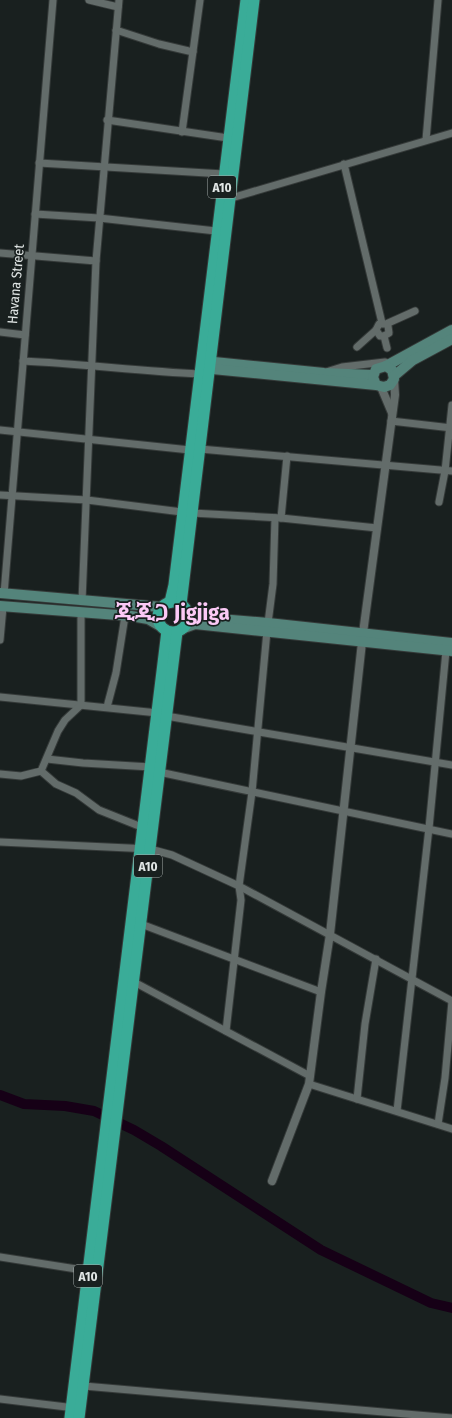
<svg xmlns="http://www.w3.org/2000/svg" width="452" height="1418" viewBox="0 0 452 1418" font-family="'Fira Sans Condensed','Noto Sans Ethiopic',sans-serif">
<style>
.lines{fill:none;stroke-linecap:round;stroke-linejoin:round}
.river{stroke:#160016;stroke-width:10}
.minor-casing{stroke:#353a39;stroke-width:9}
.tertiary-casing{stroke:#353a39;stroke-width:10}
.secondary-casing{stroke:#353a39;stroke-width:12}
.trunk-casing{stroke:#353a39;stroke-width:13}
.minor{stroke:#636c6a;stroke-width:7}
.tertiary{stroke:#636c6a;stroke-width:8}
.secondary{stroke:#54847b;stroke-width:10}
.trunk{stroke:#3aac98;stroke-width:11}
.labels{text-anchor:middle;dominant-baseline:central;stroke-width:3.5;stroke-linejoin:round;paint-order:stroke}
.shield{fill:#19201f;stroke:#a5abaa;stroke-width:1}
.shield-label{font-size:13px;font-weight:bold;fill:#e1e6e5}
.street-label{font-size:14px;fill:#e1e6e5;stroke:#19201f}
.town-label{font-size:22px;font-weight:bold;fill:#fbc9f6;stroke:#19201f}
</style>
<rect width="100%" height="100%" fill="#19201f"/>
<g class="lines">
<path class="river" d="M0,1095l24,9 41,2 29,5 40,19 27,16 160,104 110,53 21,5"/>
<defs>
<g id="minor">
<path d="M89,0l29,7"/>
<path d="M116,30l43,14 34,8"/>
<path d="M107,120l121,18"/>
<path d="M182,132l18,-132"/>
<path d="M426,140l12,-140"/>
<path d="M39,163l185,11"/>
<path d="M344,164l38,159"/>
<path d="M228,199l224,-66"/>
<path d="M35,214l64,4 117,13"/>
<path d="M0,253l96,8"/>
<path d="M386,324l2,2 1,7 -5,3h-4l-4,-6 3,-6h7l29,-13"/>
<path d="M0,332l25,3"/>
<path d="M384,336l3,12"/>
<path d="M357,347l19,-17"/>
<path d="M23,361c59,3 117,10 176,13"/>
<path d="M329,371l13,-4 43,-5"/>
<path d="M391,421l61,7"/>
<path d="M0,430l190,20"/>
<path d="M200,449l252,22"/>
<path d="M0,495l87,5 95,12"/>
<path d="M439,502l6,-31 7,-66"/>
<path d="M192,513l89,5 96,10"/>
<path d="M281,518l6,-62"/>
<path d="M4,594l49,-594"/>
<path d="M82,601l14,-340 23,-261"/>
<path d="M268,623l5,-39 2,-66"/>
<path d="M0,640l3,-33"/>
<path d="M0,697l158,16"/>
<path d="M107,707l9,-34 9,-57"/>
<path d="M166,716l286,49"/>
<path d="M47,759l36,4 68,4"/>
<path d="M41,771l15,13 20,9 23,17 45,18"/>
<path d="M159,772l293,62"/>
<path d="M0,774l21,2 20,-5 17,-40 7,-11 16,-15v-93"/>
<path d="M0,842l150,7 22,6 67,31 213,115"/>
<path d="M141,924l180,68"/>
<path d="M134,982l176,94"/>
<path d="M226,1031l15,-131 -2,-14 13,-94 15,-161"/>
<path d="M309,1084l143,45"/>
<path d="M357,1099l8,-75 11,-65"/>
<path d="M397,1111l32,-283 17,-177"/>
<path d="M438,1124l7,-46 7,-77"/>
<path d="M0,1257l89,14"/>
<path d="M84,1386l368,32"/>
<path d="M0,1399l75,9"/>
</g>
<g id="tertiary">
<path d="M381,387l11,26"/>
<path d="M272,1181l37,-97 12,-92 9,-58 33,-301 32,-238 -1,-16"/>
</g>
<g id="secondary">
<path d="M204,361l120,12 49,2"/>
<path d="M386,366l66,-36"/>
<path d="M202,368l174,17 8,2 6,-2 4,-6 -2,-9 -6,-4 -10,3 -3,8 3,8"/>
<path d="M394,376l19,-16 39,-21"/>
<path d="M0,593l161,14"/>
<path d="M0,606l131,10 17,3 12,7"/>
<path d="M188,612l7,5 73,6 184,20"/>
<path d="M184,628l11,-4 257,27"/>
</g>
<g id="trunk">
<circle cx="173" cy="617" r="15"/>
<path d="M170,602l4,-17 72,-585"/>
<path d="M181,604l73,-604"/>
<path d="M70,1418l97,-787"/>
<path d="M79,1418l98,-786"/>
</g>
</defs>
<use href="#minor" class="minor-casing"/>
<use href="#tertiary" class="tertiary-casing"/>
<use href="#secondary" class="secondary-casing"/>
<use href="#trunk" class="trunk-casing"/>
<use href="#minor" class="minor"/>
<use href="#tertiary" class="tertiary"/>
<use href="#secondary" class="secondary"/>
<use href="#trunk" class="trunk"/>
</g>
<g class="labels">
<g class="shield">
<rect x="208" y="176" width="28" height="22" rx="3"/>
<rect x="134" y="855" width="28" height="22" rx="3"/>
<rect x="74" y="1265" width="28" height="22" rx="3"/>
</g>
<g class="shield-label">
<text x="222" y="187">A10</text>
<text x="148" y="866">A10</text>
<text x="88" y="1276">A10</text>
</g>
<g class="street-label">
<text transform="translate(16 284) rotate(-85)">Havana Street</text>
</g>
<g class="town-label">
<text x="172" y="612">ጂጂጋ Jigjiga</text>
</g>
</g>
</svg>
